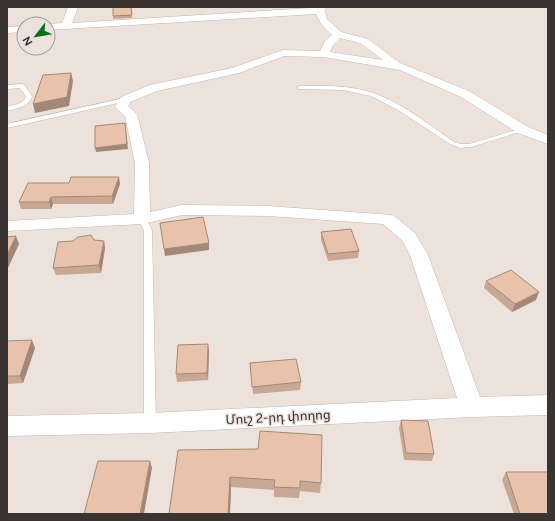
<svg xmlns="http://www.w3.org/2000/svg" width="555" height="521" viewBox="0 0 555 521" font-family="Figtree,'Noto Sans Armenian',sans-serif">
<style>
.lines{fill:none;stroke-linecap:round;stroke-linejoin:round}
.lane-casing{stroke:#c3b8b2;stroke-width:1}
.street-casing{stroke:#c3b8b2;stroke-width:1}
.lane{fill:#fff;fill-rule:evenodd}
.street{fill:#fff;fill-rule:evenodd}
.wall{fill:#c8a793}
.shaded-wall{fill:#a38878}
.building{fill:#e9c2ab;stroke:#a38878}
.labels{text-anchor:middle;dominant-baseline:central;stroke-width:3;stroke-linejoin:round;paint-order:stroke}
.near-street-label{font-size:13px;fill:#3a3533;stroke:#ede2db}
</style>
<rect width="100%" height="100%" fill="#ede2db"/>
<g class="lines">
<defs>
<g id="lane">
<path d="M22,84l2,1 8,11c-3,11 -15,12 -25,15v-4c7,-2 17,-3 19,-11l-6,-8 -13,1v-4z"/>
<path d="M300,86c19,0 39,-1 58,3 36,7 67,33 96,53l7,2h8l54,-16 3,2 -55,17 -11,1 -10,-4 -52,-34 -27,-14 -28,-6 -45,-1v-2z"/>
<path d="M125,98l2,1v2l-120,27v-4z"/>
<path d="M139,217h6l7,13 4,193 -2,4 -4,1 -4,-1 -2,-4v-193l-6,-11z"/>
</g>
<g id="street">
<path d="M68,7h10l-6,16 254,-16 -1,4 2,8 14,13 27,7 32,24 69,28 59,36 20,8v9l-30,-11 -57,-36 -61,-27 -76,-13 -40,-1 -45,17 -82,18 -27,11 -2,4 9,8 12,49 1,49 32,-7 86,1 125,9 22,18 13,22 52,142 68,-2v20l-76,2 -322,16 -143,3v-20l143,-3 307,-15 -47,-143 -8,-15 -19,-16 -115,-8 -86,-1 -40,9 -135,7v-10l127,-7 1,-51 -10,-47 -10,-9 6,-10 29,-12 82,-17 51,-18 37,1 5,-10 7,-6 -10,-10 -6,-11 -268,16v-6l14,-1zM340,38l20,5 23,17 -53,-8 3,-7z"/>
<path d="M24,26v6l-17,1v-6z"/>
</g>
</defs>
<use href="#lane" class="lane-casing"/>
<use href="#street" class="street-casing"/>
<use href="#lane" class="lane"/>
<use href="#street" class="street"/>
</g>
<g class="wall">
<path d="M131,7l1,11 -19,1v-3z"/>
<path d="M120,184l-7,20h-60l-2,5h-30l-2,-7z"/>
<path d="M321,232l38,19 -1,7 -30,3 -7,-21z"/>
<path d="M94,240l10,1 1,7 -4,25 -45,2 -3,-7z"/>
<path d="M486,281l50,19 -24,12 -28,-24z"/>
<path d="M7,341l28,7 -12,35 -16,1z"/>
<path d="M209,351l-1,29 -31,2 -1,-8z"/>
<path d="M251,371l50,11 -1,8 -47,4z"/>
<path d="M401,420l33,34 -2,7 -28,-1 -5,-32z"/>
<path d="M178,450l143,33 -1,10 -20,-2 -1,7 -25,-1v-7l-43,-3 -1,27h-61z"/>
<path d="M506,472l42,42h-34l-12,-34z"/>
</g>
<g class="shaded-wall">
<path d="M71,73l2,8 -4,25 -34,7 -2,-9z"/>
<path d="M125,123l3,26 -32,3 -1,-4z"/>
<path d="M119,177l1,7 -7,20 -1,-8z"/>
<path d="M51,197l2,7 -2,5 -2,-7z"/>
<path d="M16,236l3,8 -11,24 -1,-2v-11z"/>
<path d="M104,241l1,7 -4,25 -2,-8z"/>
<path d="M209,243v7l-44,6 -1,-7z"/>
<path d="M539,292l-3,8 -24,12 3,-8z"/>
<path d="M32,340l3,8 -12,35 -3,-7z"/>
<path d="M208,344l1,7 -1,29 -1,-7z"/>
<path d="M150,461l2,7 -8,46h-4z"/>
<path d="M230,477l1,10 -1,27h-2z"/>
</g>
<g class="building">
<path d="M113,7h18l1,8 -19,1z"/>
<path d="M71,73l-4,24 -34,7 10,-29z"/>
<path d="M125,123l2,21 -32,4v-22z"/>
<path d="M71,177h48l-7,19 -61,1 -2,5h-30l9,-19h41z"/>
<path d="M203,217l6,26 -45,6 -4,-26z"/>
<path d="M351,229l8,22 -31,3 -7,-22z"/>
<path d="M91,235l3,5 10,1 -5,24 -46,3 5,-26 15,-1 5,-4z"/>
<path d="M16,236l-9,19v-18z"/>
<path d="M511,270l28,22 -24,12 -29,-23z"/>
<path d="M32,340l-12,36h-13v-35z"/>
<path d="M208,344l-1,29 -31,1 2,-29z"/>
<path d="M296,359l5,23 -49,5 -2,-24z"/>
<path d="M401,420l27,1 6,33 -28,-1z"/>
<path d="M260,431l62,4 -1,48 -21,-2v7l-26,-1 1,-7 -45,-3 -2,37h-59l9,-64 80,-1z"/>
<path d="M98,461h52l-10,53h-56z"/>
<path d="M506,472h42v42h-28z"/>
</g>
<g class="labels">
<g class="near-street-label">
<text transform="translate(278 417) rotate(-3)">Մուշ 2-րդ փողոց</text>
</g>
</g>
<rect width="555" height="521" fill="none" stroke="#3a3533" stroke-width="16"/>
<g transform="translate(36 36) rotate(239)"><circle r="19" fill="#ede2db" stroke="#a59d98"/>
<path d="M0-3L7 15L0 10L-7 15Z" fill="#037022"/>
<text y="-6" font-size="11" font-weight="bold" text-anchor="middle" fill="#3a3533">N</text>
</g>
</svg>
